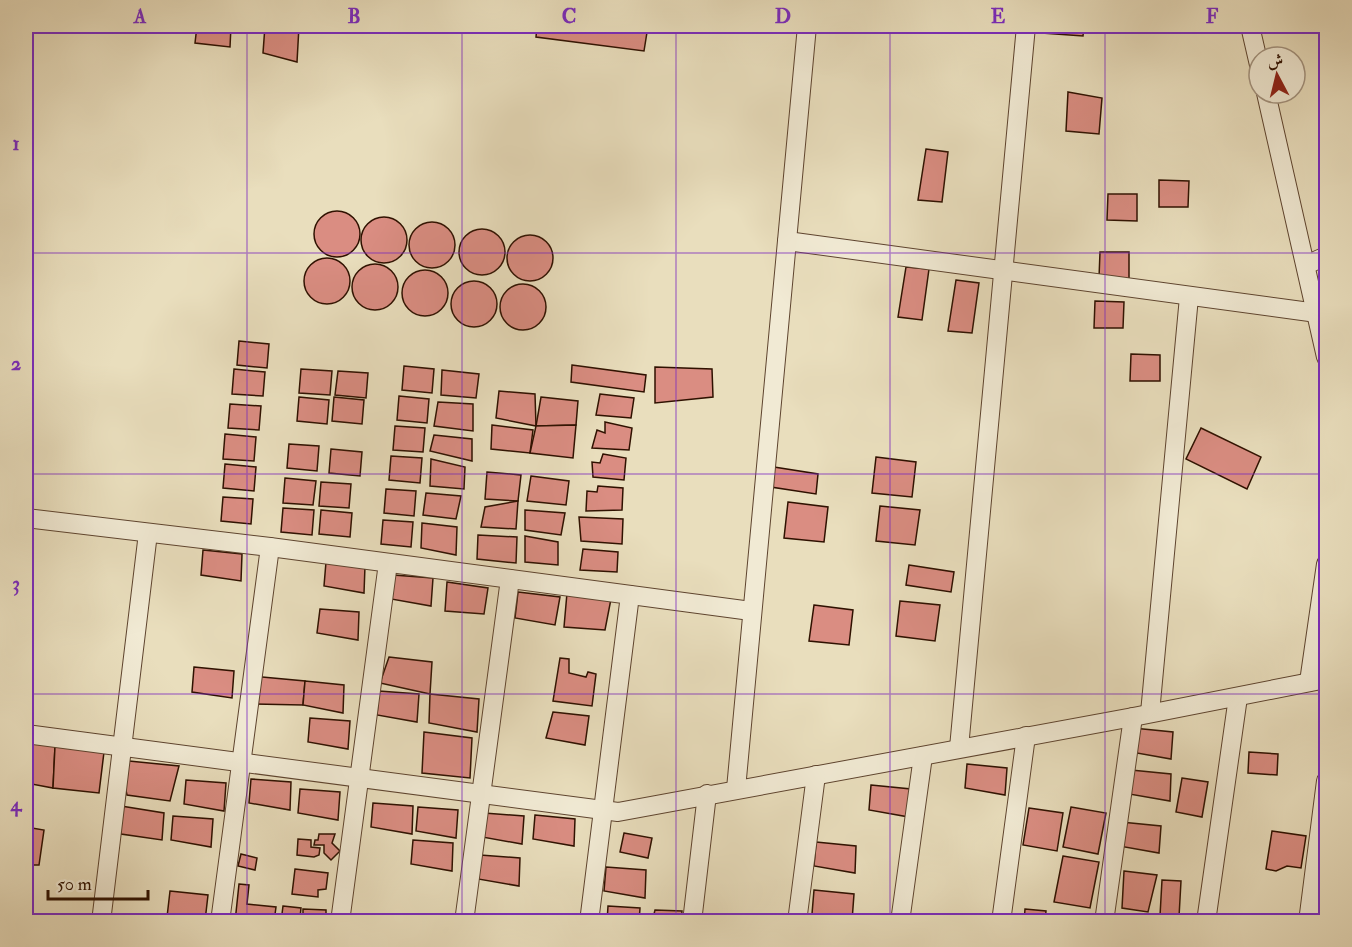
<svg xmlns="http://www.w3.org/2000/svg" width="1352" height="947" viewBox="0 0 1352 947" font-family="'IM FELL Double Pica',Amiri,serif">
<style>
.building{fill:#da8d82;stroke:#2f1100;stroke-width:1.5}
.lines{fill:none;stroke-linecap:round;stroke-linejoin:round}
.minor-casing{stroke:#5e442f;stroke-width:20}
.minor{stroke:#f1ead4;stroke-width:18}
.grid{fill:none;stroke:#7b2cbf;stroke-width:1.5;stroke-opacity:0.55}
.neatline{fill:none;stroke:#7b2cbf;stroke-width:2}
.grid-label{font-size:20px;text-anchor:middle;font-weight:bold;fill:#7b2cbf}
</style>
<rect width="100%" height="100%" fill="#e9debd"/>
<filter id="stains"><feTurbulence type="fractalNoise" baseFrequency=".00333" numOctaves="4"/><feColorMatrix values="0 0 0 0 .2 0 0 0 0 .09 0 0 0 0 .02 0 0 0 .5 -.17"/></filter>
<radialGradient id="worn" r=".72"><stop offset=".6" stop-color="#630" stop-opacity="0"/><stop offset="1" stop-color="#630" stop-opacity=".3"/></radialGradient>
<g class="building">
<path d="M197,26h34l-1,21 -35,-4z"/>
<path d="M265,26h34l-2,36 -34,-9z"/>
<path d="M537,26h111l-4,25 -108,-14z"/>
<path d="M1042,26h42l-1,10 -41,-3z"/>
<path d="M1068,92l34,6 -3,36 -33,-3z"/>
<path d="M926,149l22,3 -6,50 -24,-2z"/>
<path d="M1159,180l30,1 -1,26h-29z"/>
<path d="M1108,194h29v27l-30,-1z"/>
<circle cx="337" cy="234" r="23"/>
<circle cx="384" cy="240" r="23"/>
<circle cx="432" cy="245" r="23"/>
<circle cx="482" cy="252" r="23"/>
<circle cx="530" cy="258" r="23"/>
<path d="M1100,252h29v27l-30,-1z"/>
<circle cx="327" cy="281" r="23"/>
<circle cx="375" cy="287" r="23"/>
<path d="M906,267l23,2 -7,51 -24,-3z"/>
<circle cx="425" cy="293" r="23"/>
<path d="M956,280l23,3 -7,50 -24,-2z"/>
<circle cx="474" cy="304" r="23"/>
<circle cx="523" cy="307" r="23"/>
<path d="M1095,301l29,1 -1,26h-29z"/>
<path d="M239,341l30,3 -2,24 -30,-3z"/>
<path d="M1131,354l29,1v26h-30z"/>
<path d="M572,365l74,10 -2,17 -73,-10z"/>
<path d="M404,366l30,3 -2,24 -30,-3z"/>
<path d="M655,367l57,2 1,28 -58,6z"/>
<path d="M234,369l31,3 -2,24 -31,-2z"/>
<path d="M301,369l31,2 -2,24 -31,-2z"/>
<path d="M442,370l37,4 -3,24 -35,-3z"/>
<path d="M338,371l30,2 -2,25 -31,-3z"/>
<path d="M499,391l36,3 1,32 -40,-8z"/>
<path d="M600,394l34,4 -3,20 -35,-3z"/>
<path d="M399,396l30,3 -2,24 -30,-3z"/>
<path d="M299,397l30,3 -2,24 -30,-3z"/>
<path d="M334,397l30,3 -2,24 -30,-3z"/>
<path d="M541,397l37,4 -2,24 -40,1z"/>
<path d="M438,402l35,2v27l-39,-5z"/>
<path d="M230,404l31,2 -2,24 -31,-2z"/>
<path d="M605,422l27,6 -3,22 -37,-2 5,-18 8,3z"/>
<path d="M492,425l41,5 -3,23 -39,-4z"/>
<path d="M576,425l-3,33 -43,-5 6,-27z"/>
<path d="M395,426l30,2 -2,24 -30,-2z"/>
<path d="M1201,428l60,29 -14,32 -61,-30z"/>
<path d="M225,434l31,3 -2,24 -31,-2z"/>
<path d="M434,435l38,4v22l-42,-10z"/>
<path d="M289,444l30,2 -2,25 -30,-3z"/>
<path d="M331,449l31,3 -2,24 -31,-3z"/>
<path d="M603,454l23,4 -2,22 -31,-3 -1,-15 8,1z"/>
<path d="M391,456l31,2 -2,25 -31,-3z"/>
<path d="M876,457l40,5 -4,35 -40,-4z"/>
<path d="M431,459l34,8 -1,22 -34,-3z"/>
<path d="M225,464l31,3 -2,24 -31,-3z"/>
<path d="M774,467l44,7 -2,20 -45,-7z"/>
<path d="M487,472l34,3 -3,26 -33,-2z"/>
<path d="M531,476l38,5 -3,24 -39,-4z"/>
<path d="M285,478l31,3 -3,24 -30,-2z"/>
<path d="M321,482l30,2 -2,24 -30,-2z"/>
<path d="M598,486l25,2 -1,22 -36,1 1,-20 10,1z"/>
<path d="M386,489l30,2 -2,25 -30,-3z"/>
<path d="M426,493l35,3 -5,23 -33,-4z"/>
<path d="M223,497l30,2 -2,25 -30,-3z"/>
<path d="M518,501l-2,28 -35,-2 4,-20z"/>
<path d="M788,502l40,5 -4,35 -40,-4z"/>
<path d="M880,506l40,4 -5,35 -39,-4z"/>
<path d="M283,508l31,2 -2,25 -31,-3z"/>
<path d="M321,510l31,3 -2,24 -31,-3z"/>
<path d="M525,510l40,3 -4,22 -36,-5z"/>
<path d="M579,517l44,2 -1,25 -41,-3z"/>
<path d="M383,520l30,2 -2,25 -30,-3z"/>
<path d="M422,523l35,4 -1,28 -35,-7z"/>
<path d="M478,535l39,2 -1,26 -39,-4z"/>
<path d="M525,536l33,6v23l-33,-3z"/>
<path d="M583,549l35,3 -1,20 -37,-2z"/>
<path d="M203,550l39,4 -1,27 -40,-6z"/>
<path d="M326,562l39,4 -1,27 -40,-7z"/>
<path d="M909,565l45,7 -3,20 -45,-7z"/>
<path d="M393,575l40,3 -2,28 -40,-7z"/>
<path d="M447,582l41,6 -4,26 -39,-3z"/>
<path d="M518,592l42,5 -5,28 -40,-7z"/>
<path d="M567,593l44,6 -6,31 -41,-3z"/>
<path d="M900,601l40,4 -5,36 -39,-5z"/>
<path d="M814,605l39,5 -4,35 -40,-4z"/>
<path d="M320,609l39,3 -1,28 -41,-7z"/>
<path d="M389,657l43,5 -2,32 -50,-11z"/>
<path d="M560,658l9,1v14l17,4 2,-5 8,2 -4,32 -39,-5z"/>
<path d="M194,667l40,4 -2,27 -40,-6z"/>
<path d="M252,676l53,5 -2,24 -54,-1z"/>
<path d="M305,681l39,4 -1,28 -40,-8z"/>
<path d="M379,691l40,3 -2,28 -40,-7z"/>
<path d="M430,694l49,5 -2,33 -48,-9z"/>
<path d="M553,712l36,4 -4,29 -39,-7z"/>
<path d="M310,718l40,3 -2,28 -40,-7z"/>
<path d="M1133,728l40,4 -2,27 -40,-7z"/>
<path d="M424,732l48,6 -2,40 -48,-5z"/>
<path d="M26,743l29,3 -2,42 -27,-5z"/>
<path d="M55,746l49,6 -5,41 -46,-5z"/>
<path d="M1249,752l29,2 -1,21 -29,-2z"/>
<path d="M119,760l60,6 -9,35 -43,-6z"/>
<path d="M967,764l40,4 -2,27 -40,-7z"/>
<path d="M1131,770l40,4 -1,27 -41,-7z"/>
<path d="M1182,778l26,4 -6,35 -26,-5z"/>
<path d="M251,779l40,3 -1,28 -41,-7z"/>
<path d="M186,780l40,3 -2,28 -40,-7z"/>
<path d="M871,785l40,4 -2,28 -40,-7z"/>
<path d="M300,789l40,3 -2,28 -40,-7z"/>
<path d="M373,803l40,3 -1,28 -41,-7z"/>
<path d="M121,806l43,7 -2,27 -41,-6z"/>
<path d="M418,807l40,3 -2,28 -40,-7z"/>
<path d="M1071,807l35,6 -8,41 -35,-7z"/>
<path d="M1029,808l34,5 -6,38 -34,-6z"/>
<path d="M484,813l40,3 -2,28 -40,-7z"/>
<path d="M535,815l40,4 -1,27 -41,-7z"/>
<path d="M173,816l40,3 -2,28 -40,-7z"/>
<path d="M1121,822l40,4 -2,27 -40,-7z"/>
<path d="M26,827l18,3 -5,35h-13z"/>
<path d="M1272,831l34,5 -5,32 -14,-2 -11,5 -10,-2z"/>
<path d="M624,833l28,5 -4,20 -28,-6z"/>
<path d="M319,834h16l-3,9 8,8 -9,9 -7,-7v-8h-10l1,-5h3z"/>
<path d="M298,839l13,1v7l9,1 -1,7 -5,2 -17,-2z"/>
<path d="M413,840l40,3 -1,28 -41,-7z"/>
<path d="M816,842l40,4 -1,27 -41,-7z"/>
<path d="M241,854l16,4 -2,12 -17,-4z"/>
<path d="M480,855l40,3 -1,28 -41,-7z"/>
<path d="M1063,856l36,6 -9,46 -36,-6z"/>
<path d="M606,867l40,3 -1,28 -41,-7z"/>
<path d="M295,869l33,4 -2,16 -8,1v7l-26,-3z"/>
<path d="M1124,871l33,4 -9,37 -26,-4z"/>
<path d="M1162,880l19,1 -2,36 -19,-1z"/>
<path d="M239,884l10,1 -2,19 29,3 -2,15h-39z"/>
<path d="M814,890l40,4 -2,27 -40,-7z"/>
<path d="M170,891l38,4 -3,26 -38,-4z"/>
<path d="M283,906l18,2 -1,9 -8,-1v6h-11z"/>
<path d="M608,906l32,2 -1,14h-32z"/>
<path d="M303,909l23,1v12h-23z"/>
<path d="M1025,909l21,2 -1,11h-21z"/>
<path d="M655,910l27,1 -1,11h-29z"/>
</g>
<g class="lines">
<defs>
<g id="minor">
<path d="M1250,26l9,39"/>
<path d="M1266,93l60,264"/>
<path d="M787,241l530,72"/>
<path d="M1306,265l20,-9"/>
<path d="M26,518l244,29 481,64"/>
<path d="M1309,682l17,-118"/>
<path d="M1150,713l39,-416"/>
<path d="M26,734l592,78 515,-95 193,-38"/>
<path d="M959,748l67,-722"/>
<path d="M736,789l71,-763"/>
<path d="M101,922l47,-389"/>
<path d="M220,922l50,-375"/>
<path d="M340,922l48,-359"/>
<path d="M464,922l46,-343"/>
<path d="M589,922l41,-327"/>
<path d="M692,922l15,-128"/>
<path d="M797,922l19,-147"/>
<path d="M900,922l23,-166"/>
<path d="M1001,922l25,-186"/>
<path d="M1104,922l29,-205"/>
<path d="M1206,922l32,-225"/>
<path d="M1308,922l18,-141"/>
</g>
</defs>
<use href="#minor" class="minor-casing"/>
<use href="#minor" class="minor"/>
</g>
<path class="grid" d="M247,26v896M462,26v896M676,26v896M890,26v896M1105,26v896M26,253h1300M26,474h1300M26,694h1300"/>
<rect width="1352" height="947" fill="none" stroke="#e9debd" stroke-width="66"/>
<g transform="translate(1277 75) rotate(353)"><circle r="28" fill="#f1ead4" stroke="#a3937f" stroke-width="1.5"/>
<path d="M0-4.5L10 22L0 15L-10 22Z" fill="#8f2418"/>
<text y="-9" font-size="16" font-weight="bold" text-anchor="middle" fill="#2f1100">ش</text>
</g>
<path d="M48 890v9h100v-9" fill="none" stroke="#2f1100" stroke-width="3"/>
<text x="57" y="890" font-size="18" fill="#2f1100" stroke="#f1ead4" stroke-width="4.5" paint-order="stroke">50 m</text>
<rect x="33" y="33" width="1286" height="881" class="neatline"/>
<g class="grid-label">
<text x="140" y="23">A</text>
<text x="354" y="23">B</text>
<text x="569" y="23">C</text>
<text x="783" y="23">D</text>
<text x="998" y="23">E</text>
<text x="1212" y="23">F</text>
<text x="16" y="150">1</text>
<text x="16" y="370">2</text>
<text x="16" y="590">3</text>
<text x="16" y="811">4</text>
</g>
<rect width="100%" height="100%" filter="url(#stains)"/>
<rect width="100%" height="100%" fill="url(#worn)"/>
</svg>
